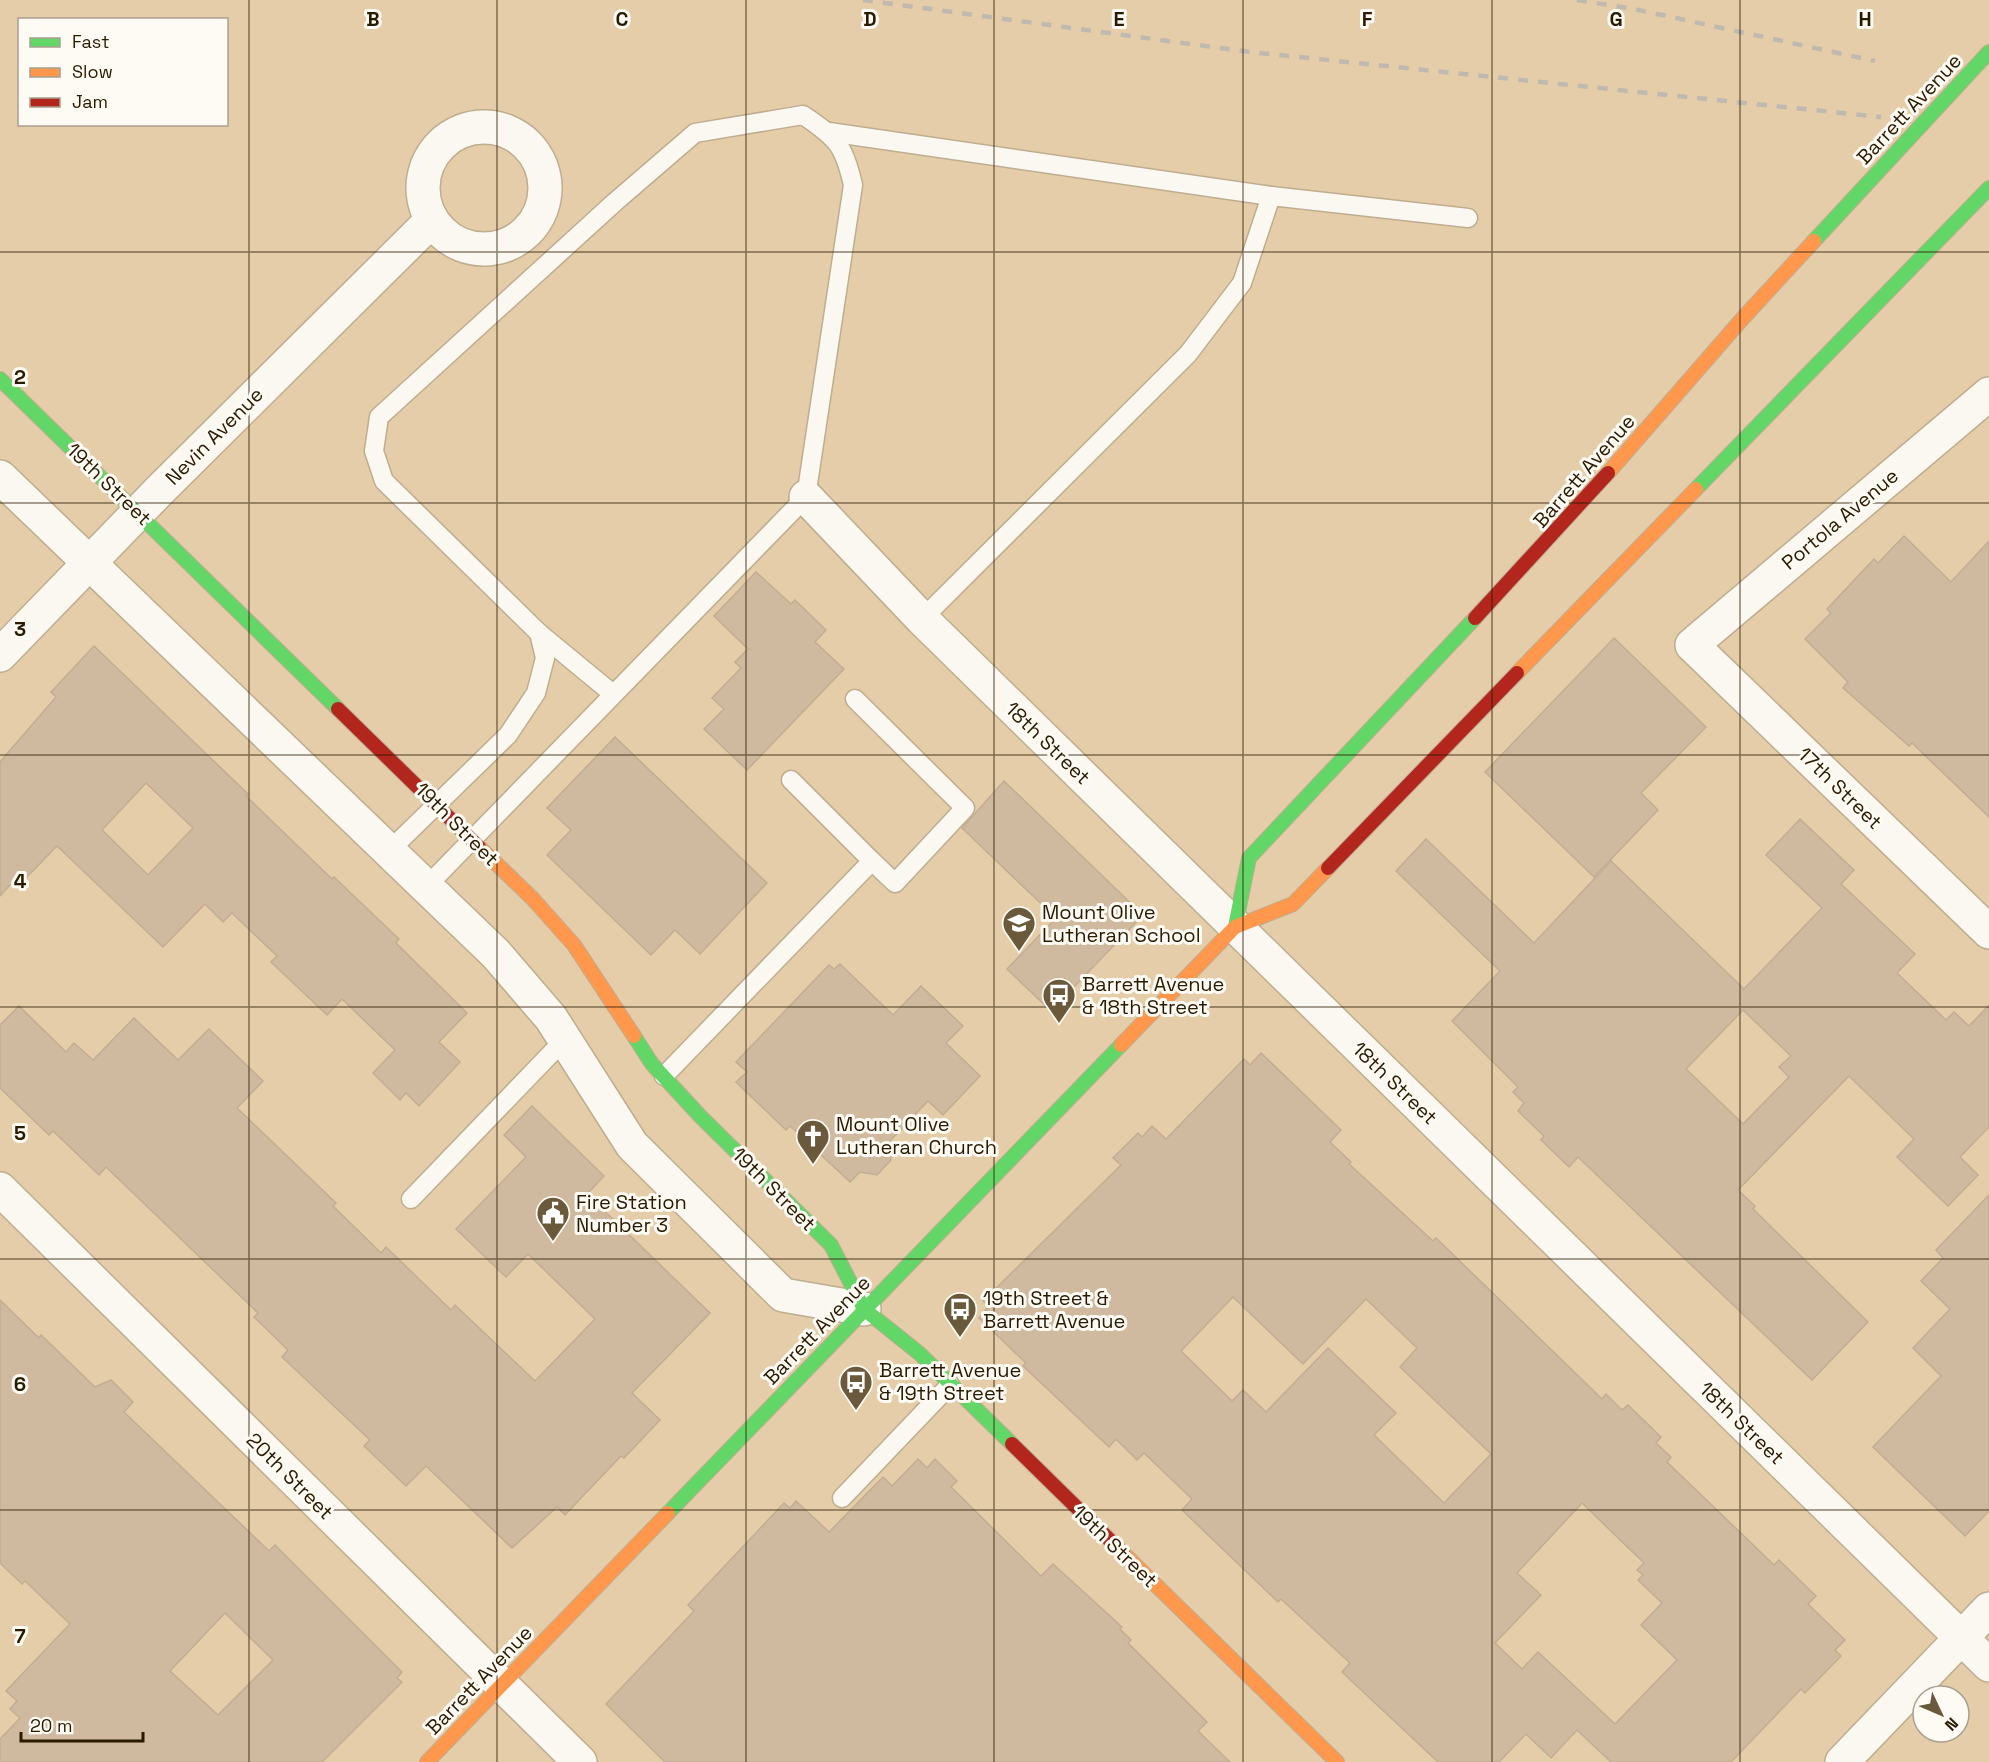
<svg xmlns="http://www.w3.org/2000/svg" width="1989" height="1762" viewBox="0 0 1989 1762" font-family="'Space Grotesk',sans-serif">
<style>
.building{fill:#d0ba9f;stroke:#c2ad93;stroke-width:1.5;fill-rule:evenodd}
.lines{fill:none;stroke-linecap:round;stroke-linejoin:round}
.lane-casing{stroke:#bfad90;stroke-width:21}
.street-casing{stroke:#bfad90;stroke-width:36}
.fast-casing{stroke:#bfad90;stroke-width:16}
.slow-casing{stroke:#bfad90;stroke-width:16}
.jam-casing{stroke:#bfad90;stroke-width:16}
.lane{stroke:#fbf8f2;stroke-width:18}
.street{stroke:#fbf8f2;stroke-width:33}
.fast{stroke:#63d668;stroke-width:14}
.slow{stroke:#ff974d;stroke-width:14}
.jam{stroke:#b3261e;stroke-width:14}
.rail{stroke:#bfb9b0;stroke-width:4.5;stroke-dasharray:10 10;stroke-linecap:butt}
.grid{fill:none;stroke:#291a00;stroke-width:1.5;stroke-opacity:0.55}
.labels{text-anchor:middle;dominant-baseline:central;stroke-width:6;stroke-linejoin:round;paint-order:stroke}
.street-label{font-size:20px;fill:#291a00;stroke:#fefaf4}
.poi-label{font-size:20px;fill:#291a00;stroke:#fefaf4;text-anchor:start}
.grid-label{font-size:20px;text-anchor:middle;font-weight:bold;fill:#291a00;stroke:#fefaf4;stroke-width:6;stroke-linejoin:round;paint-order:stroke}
</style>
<rect width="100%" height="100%" fill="#e4cda8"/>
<g class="building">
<path d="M1904,536l47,46 38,-41v276l-77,-74 -3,3 -66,-58 5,-6 -43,-43 26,-26 -4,-4 47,-50 4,4z"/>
<path d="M756,572l35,32 4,-4 31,30 -11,12 29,27 -97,101 -43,-41 20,-20 -12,-11 29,-30 -6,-6 13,-13 -34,-33z"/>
<path d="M1614,638l92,89 -65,66 17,17 -64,67 -109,-105z"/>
<path d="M94,646l154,148 -2,2 86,83 2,-2 65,62 -3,4 71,70 -28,29 21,20 -41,44 -13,-13 -6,7 -27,-27 22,-23 -53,-51 -15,16 -56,-53 6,-6 -45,-43 -9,9 -18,-18 -42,43 -106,-101 -31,32 -5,-5 -21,23v-134l56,-65 -5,-5zM146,783l47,45 -45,47 -46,-45z"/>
<path d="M615,737l152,146 -67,71 -25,-24 -24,25 -104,-100 24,-25 -24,-22z"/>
<path d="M1004,781l139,134 -92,96 -44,-42 49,-51 -94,-90z"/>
<path d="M1800,819l54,51 -13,14 74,70 -18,19 49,47 8,-8 15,14 20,-21v122l-29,30 18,18 -30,31 -51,-49 17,-18 -65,-63 -111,114 17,16 -2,3 115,113 -56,58 -234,-223 -9,10 -28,-27 3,-4 -26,-25 6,-8 -11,-11 5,-5 -66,-66 48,-50 -104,-100 30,-32 108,104 77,-82 133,128 78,-81 -56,-53zM1743,1010l48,46 -12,11 10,10 -46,47 -57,-55z"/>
<path d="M840,964l53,51 28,-29 42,40 -17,17 34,33 -37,39 -15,-14 -40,42 3,17 -14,15 -17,-3 -10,10 -60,-56 -4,4 -50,-48 11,-10 -11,-10 93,-97 5,4z"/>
<path d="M19,1006l47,46 8,-9 19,17 41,-42 44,42 31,-31 54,52 -26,27 99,95 -3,3 48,47 5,-6 65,63 4,-5 80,76 60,-62 -67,-65 -22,23 -50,-48 70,-72 -22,-22 28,-29 72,70 -17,18 123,119 -78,80 28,27 -36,38 -3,-2 -56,59 -8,-8 -45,41 -86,-82 -20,20 -42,-40 6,-6 -88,-83 6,-7 -34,-33 4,-4 -152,-146 -7,8 -46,-44 -4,4 -49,-47v-63z"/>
<path d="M1261,1053l80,77 -11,12 21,20 -2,2 84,77 3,-3 166,161 4,-5 16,16 6,-5 33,32 -5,6 15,14 -4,5 107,103 5,-5 37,36 -8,8 37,36 -10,10 6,6 -36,37 -4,-4 -70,73h-120l-34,-32 -26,28 -25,-24 -27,28h-61l-96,-90 8,-9 -69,-64 -3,3 -96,-92 10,-11 -48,-46 -7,7 -21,-21 -7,8 -86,-81 3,-3 -47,-45 10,-12 -6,-5 138,-136 -8,-7 25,-25 4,4 10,-11 14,13 78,-80 6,6zM1233,1297l70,67 63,-65 51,49 -17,19 91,87 -47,49 -70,-68 22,-22 -68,-65 -62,64 -23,-22 -11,11 -51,-50zM1582,1503l62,60 -7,7 6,5 -5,5 24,23 -21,22 36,35 -62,64 -77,-72 -16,17 -27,-26 46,-48 -24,-22z"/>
<path d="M1989,1195v316l-24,25 -92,-89 68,-71 -28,-28 37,-39 -29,-28 22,-23 -7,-8z"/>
<path d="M0,1300l39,38 2,-3 54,52 16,-7 22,22 -9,10 145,139 6,-6 127,127 -5,6 5,4 -80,80h-322v-23l20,-21 -10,-9 7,-8 -11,-10 64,-67 -45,-43 -3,3 -22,-21zM225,1613l48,47 -55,55 -48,-44z"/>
<path d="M918,1459l9,9 8,-9 22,22 -6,6 90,89 12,-12 69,63 -2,2 11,11 -3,3 79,79 -9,9 32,31h-565l-59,-58 88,-93 -6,-6 96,-102 6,5 6,-7 33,31 54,-55 9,9z"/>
</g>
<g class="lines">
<defs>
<g id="lane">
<path d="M829,132l442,64 -29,87 -54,71 -266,265"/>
<path d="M1271,196l197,22"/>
<path d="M539,633l74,61"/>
<path d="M855,699l110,109 -70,75 -23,-22"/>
<path d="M389,851l119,-116 28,-42 9,-35 -6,-25 -155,-152 -10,-30 5,-34 236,-215 80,-69 108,-18c34,23 41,30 50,70l-47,312 -380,390"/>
<path d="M664,1076l208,-215 -81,-81"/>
<path d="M411,1199l154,-160"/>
<path d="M842,1498l108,-113"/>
</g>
<g id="street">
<circle cx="484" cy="188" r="61"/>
<path d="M1989,394l-297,251 297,287"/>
<path d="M0,477l496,477 55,64 81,127 151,150 81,14"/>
<path d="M806,497l116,122 1067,1046"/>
<path d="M0,655l159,-164 273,-271"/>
<path d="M0,1189l580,573"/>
<path d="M1842,1762l147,-153"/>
</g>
<g id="fast">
<path d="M1814,241l175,-189"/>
<path d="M0,379l338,330"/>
<path d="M1696,489l293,-301"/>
<path d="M1235,927l14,-69 226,-240"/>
<path d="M634,1036l18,28 49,53 130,128 33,64 56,45 92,90"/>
<path d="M668,1513l453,-468"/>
</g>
<g id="slow">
<path d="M1608,473l135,-155 71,-77"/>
<path d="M1517,673l179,-184"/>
<path d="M479,847l53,51 42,47 60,91"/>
<path d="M1121,1045l114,-118 58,-23 35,-36"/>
<path d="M1123,1553l214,209"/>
<path d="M427,1762l241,-249"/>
</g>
<g id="jam">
<path d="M1475,618l133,-145"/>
<path d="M338,709l141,138"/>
<path d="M1328,868l189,-195"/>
<path d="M1012,1444l111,109"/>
</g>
</defs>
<use href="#lane" class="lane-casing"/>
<use href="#street" class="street-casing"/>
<use href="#fast" class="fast-casing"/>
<use href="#slow" class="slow-casing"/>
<use href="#jam" class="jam-casing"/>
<use href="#lane" class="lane"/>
<use href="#street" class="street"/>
<use href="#fast" class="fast"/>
<use href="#slow" class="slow"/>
<use href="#jam" class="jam"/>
<g class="rail">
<path d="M863,0l387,52 631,65"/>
<path d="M1577,0l57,9 241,52"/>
</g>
</g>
<path class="grid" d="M249,0v1762M497,0v1762M746,0v1762M994,0v1762M1243,0v1762M1492,0v1762M1740,0v1762M0,252h1989M0,503h1989M0,755h1989M0,1007h1989M0,1259h1989M0,1510h1989"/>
<defs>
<symbol id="school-pin" viewBox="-11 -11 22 30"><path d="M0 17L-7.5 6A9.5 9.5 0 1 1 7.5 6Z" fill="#6a593b" stroke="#fefaf4"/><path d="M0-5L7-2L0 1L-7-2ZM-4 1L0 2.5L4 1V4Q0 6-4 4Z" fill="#fff"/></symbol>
<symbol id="bus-pin" viewBox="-11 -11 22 30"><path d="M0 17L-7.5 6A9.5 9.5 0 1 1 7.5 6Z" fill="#6a593b" stroke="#fefaf4"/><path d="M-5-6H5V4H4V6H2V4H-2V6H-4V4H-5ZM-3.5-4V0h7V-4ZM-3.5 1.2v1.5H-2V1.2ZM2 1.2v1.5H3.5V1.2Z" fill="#fff"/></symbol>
<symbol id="church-pin" viewBox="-11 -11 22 30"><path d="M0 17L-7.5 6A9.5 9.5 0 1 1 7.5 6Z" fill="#6a593b" stroke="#fefaf4"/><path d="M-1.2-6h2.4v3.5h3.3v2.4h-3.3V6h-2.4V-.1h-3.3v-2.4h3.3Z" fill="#fff"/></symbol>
<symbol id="civic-pin" viewBox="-11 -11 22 30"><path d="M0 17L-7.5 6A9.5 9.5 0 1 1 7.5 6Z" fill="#6a593b" stroke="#fefaf4"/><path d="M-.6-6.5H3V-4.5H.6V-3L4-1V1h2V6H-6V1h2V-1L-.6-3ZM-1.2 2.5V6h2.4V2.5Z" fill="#fff"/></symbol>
</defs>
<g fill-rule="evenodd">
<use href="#school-pin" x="1000" y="904" width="38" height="52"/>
<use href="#bus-pin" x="1040" y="976" width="38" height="52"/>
<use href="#church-pin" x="794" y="1117" width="38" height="52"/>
<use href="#civic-pin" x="534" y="1194" width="38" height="52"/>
<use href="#bus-pin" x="941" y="1290" width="38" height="52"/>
<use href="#bus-pin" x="837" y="1363" width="38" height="52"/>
</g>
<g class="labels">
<g class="street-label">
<text transform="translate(1909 109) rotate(-47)">Barrett Avenue</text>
<text transform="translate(214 436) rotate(-45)">Nevin Avenue</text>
<text transform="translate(1584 471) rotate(-49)">Barrett Avenue</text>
<text transform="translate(109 484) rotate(44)">19th Street</text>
<text transform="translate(1840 519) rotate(-40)">Portola Avenue</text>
<text transform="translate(1048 743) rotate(44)">18th Street</text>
<text transform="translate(1840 788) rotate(44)">17th Street</text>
<text transform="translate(457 824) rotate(45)">19th Street</text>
<text transform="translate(1395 1083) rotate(44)">18th Street</text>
<text transform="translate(774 1189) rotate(45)">19th Street</text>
<text transform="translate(817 1330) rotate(-46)">Barrett Avenue</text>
<text transform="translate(1742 1423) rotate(44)">18th Street</text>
<text transform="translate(290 1476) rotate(45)">20th Street</text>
<text transform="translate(1115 1546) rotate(44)">19th Street</text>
<text transform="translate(479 1680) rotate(-46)">Barrett Avenue</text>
</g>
<g class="poi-label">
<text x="1042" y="912">Mount Olive<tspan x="1042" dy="23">Lutheran School</tspan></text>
<text x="1082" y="984">Barrett Avenue<tspan x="1082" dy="23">&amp; 18th Street</tspan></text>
<text x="836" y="1124">Mount Olive<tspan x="836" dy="23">Lutheran Church</tspan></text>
<text x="576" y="1202">Fire Station<tspan x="576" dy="23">Number 3</tspan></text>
<text x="983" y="1298">19th Street &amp;<tspan x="983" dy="23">Barrett Avenue</tspan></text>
<text x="879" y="1370">Barrett Avenue<tspan x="879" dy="23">&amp; 19th Street</tspan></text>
</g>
</g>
<g class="grid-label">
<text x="373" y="26">B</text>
<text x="622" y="26">C</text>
<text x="870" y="26">D</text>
<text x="1119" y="26">E</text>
<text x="1367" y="26">F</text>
<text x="1616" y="26">G</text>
<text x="1865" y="26">H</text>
<text x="20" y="384">2</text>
<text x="20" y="636">3</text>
<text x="20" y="888">4</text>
<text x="20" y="1140">5</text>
<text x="20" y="1391">6</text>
<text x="20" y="1643">7</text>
</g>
<rect x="18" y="18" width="210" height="108" fill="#fefaf4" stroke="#a9a092" stroke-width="1.5"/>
<rect x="30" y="38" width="30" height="9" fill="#63d668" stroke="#a9a092" stroke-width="1.5"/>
<text x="72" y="48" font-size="18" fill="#291a00">Fast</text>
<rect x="30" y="68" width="30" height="9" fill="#ff974d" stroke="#a9a092" stroke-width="1.5"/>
<text x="72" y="78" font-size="18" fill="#291a00">Slow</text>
<rect x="30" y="98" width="30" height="9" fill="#b3261e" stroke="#a9a092" stroke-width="1.5"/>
<text x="72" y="108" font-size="18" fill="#291a00">Jam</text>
<g transform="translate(1941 1714) rotate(134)"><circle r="28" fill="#fefaf4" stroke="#a9a092" stroke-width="1.5"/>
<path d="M0-4.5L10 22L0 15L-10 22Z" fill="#6a593b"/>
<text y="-9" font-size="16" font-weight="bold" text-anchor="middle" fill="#291a00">N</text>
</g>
<path d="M21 1732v9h122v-9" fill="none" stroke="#291a00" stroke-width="3"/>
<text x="30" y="1732" font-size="18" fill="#291a00" stroke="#fefaf4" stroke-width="4.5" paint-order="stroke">20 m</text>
</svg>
